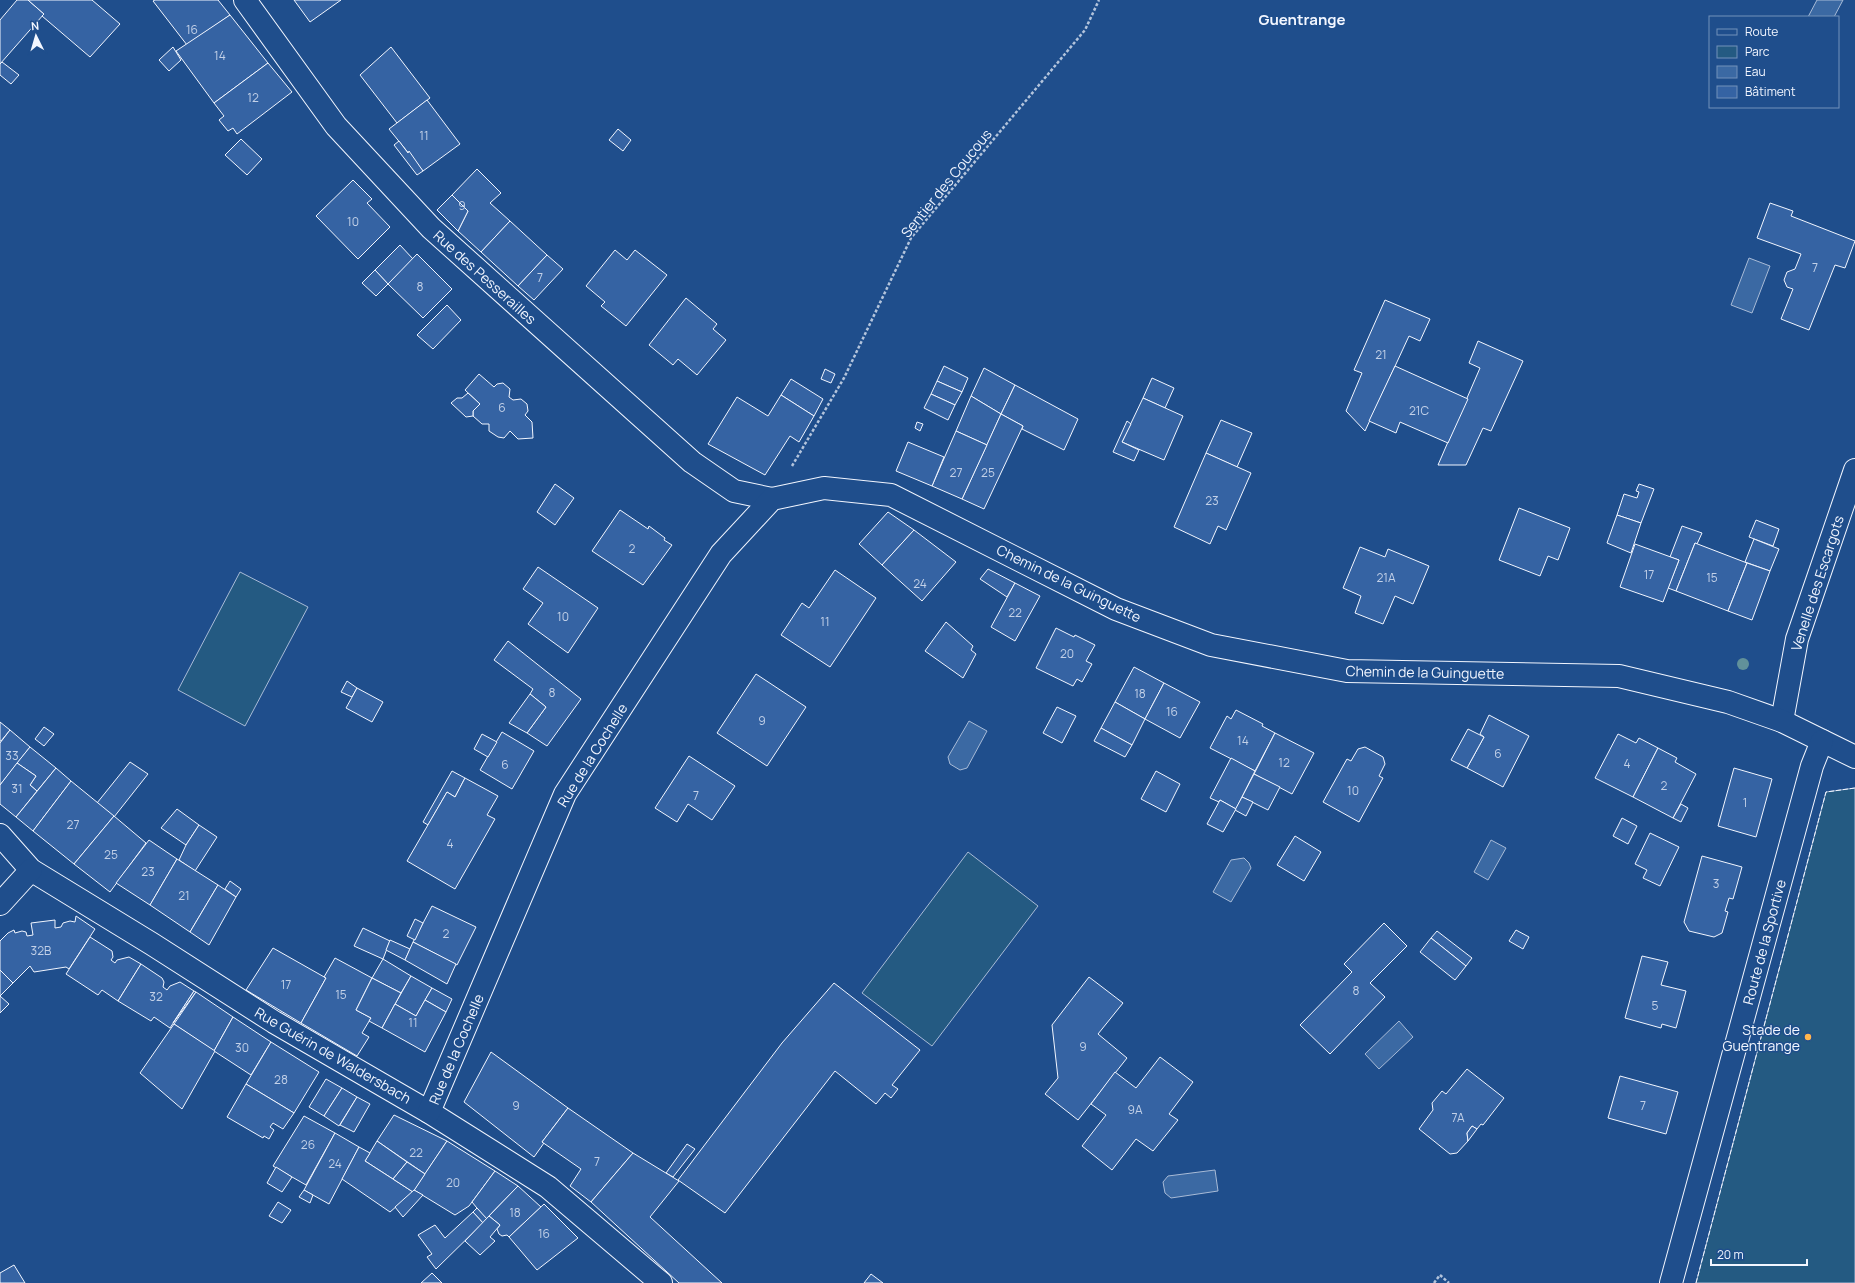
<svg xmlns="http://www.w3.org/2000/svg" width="1855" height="1283" viewBox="0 0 1855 1283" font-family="Manrope,sans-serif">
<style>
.green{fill:#245a82;stroke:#a8bbd7}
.water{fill:#3b69a3;stroke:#a8bbd7}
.building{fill:#3563a3;stroke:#f2f6ff}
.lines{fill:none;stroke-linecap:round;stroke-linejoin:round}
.minor-casing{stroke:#f2f6ff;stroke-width:24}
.path{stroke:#b3c4dc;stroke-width:2.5;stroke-dasharray:3 2;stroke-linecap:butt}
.minor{stroke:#1f4e8c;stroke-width:22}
.fence{stroke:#f2f6ff;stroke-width:1;stroke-dasharray:5 2;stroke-linecap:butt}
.tree{fill:#61919a}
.poi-dot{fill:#ffb74d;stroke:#1f4e8c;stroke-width:1.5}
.labels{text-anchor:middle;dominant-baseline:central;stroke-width:3;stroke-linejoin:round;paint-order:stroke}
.number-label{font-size:12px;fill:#c3d1e8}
.street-label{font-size:14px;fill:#f2f6ff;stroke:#1f4e8c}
.poi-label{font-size:14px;fill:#f2f6ff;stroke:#1f4e8c;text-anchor:end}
.neighbourhood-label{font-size:15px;font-weight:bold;fill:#f2f6ff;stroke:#1f4e8c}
</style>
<rect width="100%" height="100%" fill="#1f4e8c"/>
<g class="green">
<path d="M240,572l68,35 -63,119 -67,-36z"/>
<path d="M1855,788v495h-159l130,-491z"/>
<path d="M968,852l70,54 -106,140 -70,-53z"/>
</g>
<g class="water">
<path d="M1817,0h26l-9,17h-26z"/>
<path d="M1749,258l21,8 -18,47 -21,-8z"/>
<path d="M969,721l18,10 -20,37 -7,2 -10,-6 -2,-7z"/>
<path d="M1491,840l15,8 -18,32 -14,-8z"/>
<path d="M1244,858l5,5 2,5 -20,34 -18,-10 18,-32z"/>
<path d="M1399,1021l14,16 -34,32 -14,-15z"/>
<path d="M1215,1170l3,21 -47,7 -6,-5 -2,-11 5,-6z"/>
</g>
<g class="building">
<path d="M17,0h11l16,14 -44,50v-44z"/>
<path d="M28,0h64l28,24 -30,33 -48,-41 2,-2z"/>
<path d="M155,0h63l12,15 -43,30 -34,-44z"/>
<path d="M294,0h47l-31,22z"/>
<path d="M230,15l38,48 -54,40 -38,-52z"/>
<path d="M173,47l8,13 -12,11 -10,-11z"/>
<path d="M391,47l39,51 -33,25 -37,-48z"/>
<path d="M2,62l17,13 -8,9 -11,-9v-11z"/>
<path d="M268,63l24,29 -55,42 -4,-6 -5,3 -9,-11 5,-4 -10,-13z"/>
<path d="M427,100l33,44 -37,27 -34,-42z"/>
<path d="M618,129l13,11 -8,11 -14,-11z"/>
<path d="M241,139l21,20 -15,16 -22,-20z"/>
<path d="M399,141l9,12 1,-2 14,20 -6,4 -23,-30z"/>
<path d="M477,169l24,24 -11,10 20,18 -29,31 -23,-21 10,-20 -16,-16z"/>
<path d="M353,180l19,19 -5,4 23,24 -32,32 -42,-43z"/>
<path d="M452,195l16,16 -10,20 -21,-21z"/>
<path d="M1770,203l23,8 -2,5 64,25 -10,27 -10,-3 -26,65 -28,-11 12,-30 -6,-2 -3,-7 3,-8 8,-3 6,-15 -44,-16z"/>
<path d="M510,221l37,34 -29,31 -37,-34z"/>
<path d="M400,245l13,14 -25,25 -13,-14z"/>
<path d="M615,250l12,10 8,-10 32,25 -41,51 -25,-20 4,-4 -19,-16z"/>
<path d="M417,254l35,35 -29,29 -35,-34z"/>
<path d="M547,255l16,14 -29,31 -16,-14z"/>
<path d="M375,270l13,14 -12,12 -14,-13z"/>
<path d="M686,298l31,26 -4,5 13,11 -29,35 -19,-16 -5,6 -24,-20z"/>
<path d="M1385,300l45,19 -10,22 -11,-5 -44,95 -19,-20 16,-38 -8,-3z"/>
<path d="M447,305l14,15 -28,29 -16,-14z"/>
<path d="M1478,341l45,20 -32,70 -8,-3 -17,37h-28l42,-97 -11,-5z"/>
<path d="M944,366l24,12 -6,14 -25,-11z"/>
<path d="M1395,366l73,33 -20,44 -48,-21 -4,11 -27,-12z"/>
<path d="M984,368l31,17 -14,29 -30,-18z"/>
<path d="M825,369l10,5 -4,9 -10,-4z"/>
<path d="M479,374l15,13 3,-3 6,-1 7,6 -1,8 4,3 8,-1 6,5 1,7 -3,4 7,7 1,16 -15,1 -8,-8 -6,7 -6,-1 -9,-6v-7h-7l-9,-8v-5l7,-7 -15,-14z"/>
<path d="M1152,378l22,10 -9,20 -22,-10z"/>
<path d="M791,379l32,20 -9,17 -33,-21z"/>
<path d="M937,381l25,11 -7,13 -24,-11z"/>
<path d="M1015,385l63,34 -14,31 -42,-21 1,-3 -22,-12z"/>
<path d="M468,393l12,11 -7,7v5l-7,1 -15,-14 6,-5h5z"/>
<path d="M931,394l24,11 -7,15 -24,-12z"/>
<path d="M781,395l33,21 -15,26 -9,-6 -25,39 -57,-31 29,-47 31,19z"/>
<path d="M971,396l30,18 -14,31 -31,-14z"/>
<path d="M1143,398l40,18 -19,44 -42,-18z"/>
<path d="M1001,414l22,12 -39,83 -22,-10z"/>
<path d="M1221,420l31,13 -15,34 -31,-14z"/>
<path d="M1127,421l4,3 -9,18 17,8 -5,11 -21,-9z"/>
<path d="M917,422l6,2 -3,7 -5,-3z"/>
<path d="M956,431l31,14 -25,54 -30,-13z"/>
<path d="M908,442l36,15 -12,29 -36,-15z"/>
<path d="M1206,453l45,20 -25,57 -8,-4 -8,18 -36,-17z"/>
<path d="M555,484l19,14 -19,27 -18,-13z"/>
<path d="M1639,484l15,5 -13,34 -24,-8 7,-21 13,4 2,-6 -3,-1z"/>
<path d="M1519,508l51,20 -12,32 -10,-4 -8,20 -41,-16z"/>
<path d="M620,510l28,19 1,-3 16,12 -1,2 8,5 -29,40 -51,-34z"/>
<path d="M888,512l26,18 -32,35 -23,-21z"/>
<path d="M1617,515l24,8 -10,30 -24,-10z"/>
<path d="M1756,520l23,9 -6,17 -24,-9z"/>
<path d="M1682,526l20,7 -5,11 -2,-1 -19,48 -8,-3 11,-28 -9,-3z"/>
<path d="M914,530l42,32 -34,39 -40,-36z"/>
<path d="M1754,539l25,10 -9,22 -25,-9z"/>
<path d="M1695,543l52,20 -19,48 -52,-20z"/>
<path d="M1635,544l44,16 -16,42 -43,-15z"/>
<path d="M1360,547l25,10 3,-8 41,17 -16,38 -18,-8 -12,28 -28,-11 6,-17 -18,-8z"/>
<path d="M1747,563l23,8 -18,49 -24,-9z"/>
<path d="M538,567l60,41 -30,45 -40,-29 15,-21 -20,-14z"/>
<path d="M988,569l27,14 -8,14 -27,-18z"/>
<path d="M835,570l41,28 -46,69 -49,-32 21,-32 7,5z"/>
<path d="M1015,583l25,13 -25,45 -24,-14z"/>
<path d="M946,622l27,24 -2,4 5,4 -13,24 -38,-27z"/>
<path d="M1056,628l18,9 1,-2 20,10 -9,16 6,3 -10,18 -5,-3 -4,7 -37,-18z"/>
<path d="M508,641l73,58 -34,47 -20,-13 19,-26 -16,-13 3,-5 -39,-29z"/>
<path d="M1134,667l30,16 -19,36 -30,-17z"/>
<path d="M756,674l50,33 -39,59 -50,-33z"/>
<path d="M347,681l10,7 -5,9 -11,-5z"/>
<path d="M1164,683l36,19 -20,36 -35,-19z"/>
<path d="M357,688l26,14 -11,20 -26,-14z"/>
<path d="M530,694l16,13 -19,26 -18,-10z"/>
<path d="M1115,702l30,17 -13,26 -31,-17z"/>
<path d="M1057,707l19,9 -14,27 -19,-10z"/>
<path d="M1236,710l27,14 -1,2 13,7 -20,38 -45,-23 17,-32 4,3z"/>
<path d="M1489,715l40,21 -26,51 -36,-19 17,-31 -4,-3z"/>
<path d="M0,722l10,8 -9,11h-1z"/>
<path d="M44,727l10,7 -10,12 -9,-7z"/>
<path d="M1101,728l31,17 -7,12 -31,-16z"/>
<path d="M1468,729l16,8 -17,31 -16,-8z"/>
<path d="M10,730l20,17 -30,38v-42z"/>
<path d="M502,732l32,19 -22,38 -32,-19z"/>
<path d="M1275,733l39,20 -22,41 -38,-20z"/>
<path d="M482,734l15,8 -9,15 -14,-8z"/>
<path d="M1618,734l18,9 3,-5 19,10 -25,49 -38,-19z"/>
<path d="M30,747l26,21 -19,23 -7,-6 6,-9 -19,-13z"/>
<path d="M1365,747l18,10 2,7 -6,12 4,2 -24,44 -36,-20 24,-43 4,2 7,-12z"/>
<path d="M1658,748l19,10 -2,4 21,12 -23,44 -40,-21z"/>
<path d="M689,756l46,30 -23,34 -24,-16 -11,18 -22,-14z"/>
<path d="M1231,758l24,13 -19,38 -16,-9 -1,2 -9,-4z"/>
<path d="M130,762l18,12 -34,43 -17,-14z"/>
<path d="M17,763l19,13 -6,9 7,6 -21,26 -16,-13v-19z"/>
<path d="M56,768l15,13 -38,50 -17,-14z"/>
<path d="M1734,768l38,11 -16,58 -38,-11z"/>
<path d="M452,771l13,7 -10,19 -8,-5 -19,33 -5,-3z"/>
<path d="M1156,771l24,13 -14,28 -25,-13z"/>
<path d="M1254,774l26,13 -12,23 -26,-13z"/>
<path d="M465,778l33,18 -11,19 8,4 -40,70 -48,-28 40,-69 8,5z"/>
<path d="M71,781l43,35 -40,48 -41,-33z"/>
<path d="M1242,797l11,5 -7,14 -11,-6z"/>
<path d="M1220,800l16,9 -13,23 -16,-8z"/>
<path d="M1681,804l7,4 -7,14 -8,-4z"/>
<path d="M177,809l22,16 -13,20 -25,-17z"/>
<path d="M114,816l32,27 -36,49 -36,-28z"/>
<path d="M1622,818l15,8 -9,18 -15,-8z"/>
<path d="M199,825l18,12 -22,34 -16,-11 7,-15z"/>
<path d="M1650,833l29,14 -19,39 -17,-8 4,-8 -12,-6z"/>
<path d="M1295,836l26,16 -17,29 -27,-16z"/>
<path d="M149,840l28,19 -27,46 -34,-22z"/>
<path d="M1702,856l40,11 -9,32 -4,-1 -4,13 3,1 -6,21 -8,4 -25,-6 -5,-9z"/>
<path d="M177,859l41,26 -28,47 -40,-27z"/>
<path d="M230,881l11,8 -5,8 -11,-8z"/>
<path d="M218,885l18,12 -27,48 -19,-13z"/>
<path d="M432,906l44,21 -19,38 -44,-23z"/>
<path d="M76,916l19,13 -26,40 -3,-2 -32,5 -4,-6 -17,17 -13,-13v-29l8,-8 6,-3 1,3 7,-2 4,1 1,4 6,-1 -2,-12 24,-3v8l6,-1 2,-4 7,-2 5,1z"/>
<path d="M415,919l8,4 -8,17 -8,-4z"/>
<path d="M1384,923l23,23 -37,37 15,14 -55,57 -30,-29 52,-53 -8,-8z"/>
<path d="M363,928l27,13 -7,18 -29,-13z"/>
<path d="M1516,930l13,7 -6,12 -14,-8z"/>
<path d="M1437,931l35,27 -6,8 -35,-28z"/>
<path d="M90,937l22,14 1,6 -2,3 4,3 2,-3 12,-3 12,7 -23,37 -16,-11 -4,5 -32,-21z"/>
<path d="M1431,938l35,28 -11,14 -35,-28z"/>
<path d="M390,940l20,9 -5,11 -19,-10z"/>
<path d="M413,942l43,22 -9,20 -42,-24z"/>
<path d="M273,948l53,30 -25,45 -55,-33z"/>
<path d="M1642,956l26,6 -7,23 25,6 -10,37 -14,-4 -1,4 -36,-10z"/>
<path d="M335,958l37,20 -16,32 15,8 -9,15 7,4 -12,19 -56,-33 25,-45 -2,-1z"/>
<path d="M383,959l28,17 -10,17 -29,-15z"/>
<path d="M141,964l21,14 2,4 -1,5 4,3 3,-4 10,-4 14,9 -24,37 -16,-11 -3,4 -33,-20z"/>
<path d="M0,970l13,13 -13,13z"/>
<path d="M411,976l21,12 -16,28 -21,-12z"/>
<path d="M1089,977l34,26 -25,31 29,24 -49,62 -33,-26 13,-16 -6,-53z"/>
<path d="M372,978l29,15 -19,35 -13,-7 2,-3 -15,-8z"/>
<path d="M834,983l86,67 -28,35 6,4 -7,9 -6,-5 -9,11 -41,-33 -110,142 -47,-33 104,-137z"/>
<path d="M432,988l20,11 -6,13 -21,-12z"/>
<path d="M194,991l2,1 -23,31z"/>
<path d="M196,992l37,25 -19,34 -40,-27z"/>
<path d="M0,996l9,8 -9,9z"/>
<path d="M425,1000l21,12 -21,40 -43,-24 13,-24 21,12z"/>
<path d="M233,1017l38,25 -20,33 -37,-24z"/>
<path d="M174,1024l41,27 -33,58 -42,-36z"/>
<path d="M271,1042l48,30 -25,41 -48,-29z"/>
<path d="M491,1052l77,56 -26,34 2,1 -10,14 -70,-55z"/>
<path d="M1160,1057l33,25 -24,32 9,6 -25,31 -17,-12 -24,31 -30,-24 24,-31 -15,-11 24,-32 21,16z"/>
<path d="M1467,1069l37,29 -21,27 -2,-1 -4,5 -5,-3 -5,7 1,8 -11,12 -7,1 -31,-25 14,-19 -1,-7 10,-12 4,3z"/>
<path d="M1620,1076l58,16 -12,42 -58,-16z"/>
<path d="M326,1079l16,9 -18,28 -15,-9z"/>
<path d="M246,1084l48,29 -11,16 -10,-6 -3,4 4,3 -5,9 -5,-3 -1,2 -36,-21z"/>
<path d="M342,1088l15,9 -18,29 -15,-10z"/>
<path d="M357,1097l13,7 -16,28 -14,-7z"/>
<path d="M568,1108l65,45 -42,49 -21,-16 11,-17 -39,-27z"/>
<path d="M394,1115l53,26 -22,33 -48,-33z"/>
<path d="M304,1116l31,17 -29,52 -33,-19z"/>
<path d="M1472,1126l5,3 -9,12 -1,-8z"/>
<path d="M335,1133l24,14 -30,57 -25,-14z"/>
<path d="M377,1141l30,21 -14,17 -28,-18z"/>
<path d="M447,1141l48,30 -26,35 -14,9 -41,-25z"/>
<path d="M687,1144l8,5 -22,28 -7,-4z"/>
<path d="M359,1147l11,6 -5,8 48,31 -23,20 -48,-33z"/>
<path d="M633,1153l46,28 -29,36 72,66h-43l-88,-81z"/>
<path d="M407,1162l18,12 -12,18 -20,-13z"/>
<path d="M276,1167l16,10 -10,15 -15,-9z"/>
<path d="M495,1171l23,15 -32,33 -14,-17z"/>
<path d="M518,1186l23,21 -32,30 -2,-2 -5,1 -3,-2 -2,-5 3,-4 -11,-9z"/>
<path d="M304,1190l9,5 -3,8 -11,-6z"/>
<path d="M414,1190l9,5 -20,22 -8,-10z"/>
<path d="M278,1202l13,8 -9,13 -13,-7z"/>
<path d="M544,1204l34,34 -41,32 -28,-33z"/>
<path d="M477,1208l10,11 -4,4 -10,-11z"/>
<path d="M473,1212l10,11 -47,46 -9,-12 5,-3 -14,-19 17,-10 10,13z"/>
<path d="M489,1216l11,9 -10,12 5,4 -15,14 -15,-14z"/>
<path d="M14,1265l11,18h-25v-10z"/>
<path d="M432,1273l10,10h-21z"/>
<path d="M871,1274l12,9h-19z"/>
</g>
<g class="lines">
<defs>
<g id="minor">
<path d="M245,0l91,126 95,102 261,234 42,29 38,8"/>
<path d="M1782,721l15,-82 58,-169"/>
<path d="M0,835l31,35 121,74 122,78 155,90 119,75 113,96"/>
<path d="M0,904l31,-34"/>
<path d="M429,1112l136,-318 156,-240 51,-55 52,-11 67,7 225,114 95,36 136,26 272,5 109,26 54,19 73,36"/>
<path d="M1671,1283l141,-517 10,-25"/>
</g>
</defs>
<use href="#minor" class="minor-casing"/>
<g class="path">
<path d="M792,466l52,-88 67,-140 174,-208 14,-30"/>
<path d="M1434,1283l6,-8 9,8"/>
</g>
<use href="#minor" class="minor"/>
<path class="fence" d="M1696,1283l130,-491 29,-4"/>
</g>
<circle class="tree" cx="1743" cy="664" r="6"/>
<circle class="poi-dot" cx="1808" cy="1037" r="4"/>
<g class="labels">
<g class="number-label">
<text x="192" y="29">16</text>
<text x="220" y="55">14</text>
<text x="253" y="97">12</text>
<text x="424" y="135">11</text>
<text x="462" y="205">9</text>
<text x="353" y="221">10</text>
<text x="1815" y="267">7</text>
<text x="540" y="277">7</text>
<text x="420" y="286">8</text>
<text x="1381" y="354">21</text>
<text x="502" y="407">6</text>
<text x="1419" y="410">21C</text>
<text x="956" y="472">27</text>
<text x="988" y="472">25</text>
<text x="1212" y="500">23</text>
<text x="632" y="548">2</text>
<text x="1649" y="574">17</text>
<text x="1386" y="577">21A</text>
<text x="1712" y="577">15</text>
<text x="920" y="583">24</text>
<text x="1015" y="612">22</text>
<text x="563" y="616">10</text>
<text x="825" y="621">11</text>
<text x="1067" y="653">20</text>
<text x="552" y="692">8</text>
<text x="1140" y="693">18</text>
<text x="1172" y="711">16</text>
<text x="762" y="720">9</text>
<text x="1243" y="740">14</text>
<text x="1498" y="753">6</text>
<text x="12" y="755">33</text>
<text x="1284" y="762">12</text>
<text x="1627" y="763">4</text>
<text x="505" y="764">6</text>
<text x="1664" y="785">2</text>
<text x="17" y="788">31</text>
<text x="1353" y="790">10</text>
<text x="696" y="795">7</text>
<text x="1745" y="802">1</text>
<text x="73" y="824">27</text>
<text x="450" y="843">4</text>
<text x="111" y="854">25</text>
<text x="148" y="871">23</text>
<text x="1716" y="883">3</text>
<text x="184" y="895">21</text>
<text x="446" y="933">2</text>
<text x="41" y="950">32B</text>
<text x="286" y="984">17</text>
<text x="1356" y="990">8</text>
<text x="341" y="994">15</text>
<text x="156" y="996">32</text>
<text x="1655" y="1005">5</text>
<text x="413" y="1022">11</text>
<text x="1083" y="1046">9</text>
<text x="242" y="1047">30</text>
<text x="281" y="1079">28</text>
<text x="516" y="1105">9</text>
<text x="1643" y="1105">7</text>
<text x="1135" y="1109">9A</text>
<text x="1458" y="1117">7A</text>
<text x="308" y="1144">26</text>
<text x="416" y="1152">22</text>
<text x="597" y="1161">7</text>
<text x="335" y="1163">24</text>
<text x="453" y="1182">20</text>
<text x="515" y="1212">18</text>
<text x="544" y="1233">16</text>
</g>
<g class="street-label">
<text transform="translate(946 183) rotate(-51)">Sentier des Coucous</text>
<text transform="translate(485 277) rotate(42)">Rue des Pesserailles</text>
<text transform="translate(1069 583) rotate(26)">Chemin de la Guinguette</text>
<text transform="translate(1817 583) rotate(-72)">Venelle des Escargots</text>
<text transform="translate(1425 672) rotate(1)">Chemin de la Guinguette</text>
<text transform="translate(592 755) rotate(-58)">Rue de la Cochelle</text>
<text transform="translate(1764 942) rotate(-75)">Route de la Sportive</text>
<text transform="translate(456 1049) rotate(-67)">Rue de la Cochelle</text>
<text transform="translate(333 1055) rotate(30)">Rue Guérin de Waldersbach</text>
</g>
<g class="poi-label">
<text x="1800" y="1029">Stade de<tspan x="1800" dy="16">Guentrange</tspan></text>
</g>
<g class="neighbourhood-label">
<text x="1302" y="19">Guentrange</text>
</g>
</g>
<rect x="1709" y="16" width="130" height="92" fill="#1f4e8c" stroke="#7391ba"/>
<rect x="1717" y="29" width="20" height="6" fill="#1f4e8c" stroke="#7391ba"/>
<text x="1745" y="36" font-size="12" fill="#f2f6ff">Route</text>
<rect x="1717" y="46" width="20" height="12" fill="#245a82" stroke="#7391ba"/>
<text x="1745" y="56" font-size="12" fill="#f2f6ff">Parc</text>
<rect x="1717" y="66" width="20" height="12" fill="#3b69a3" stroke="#7391ba"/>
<text x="1745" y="76" font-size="12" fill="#f2f6ff">Eau</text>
<rect x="1717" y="86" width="20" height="12" fill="#3563a3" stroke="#7391ba"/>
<text x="1745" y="96" font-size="12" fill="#f2f6ff">Bâtiment</text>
<g transform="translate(36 36) rotate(355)" stroke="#1f4e8c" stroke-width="3" paint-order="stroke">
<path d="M0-3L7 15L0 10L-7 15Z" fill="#f2f6ff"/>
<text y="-6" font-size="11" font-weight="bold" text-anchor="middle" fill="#f2f6ff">N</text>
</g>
<path d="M1711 1259v6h96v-6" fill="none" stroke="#f2f6ff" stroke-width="2"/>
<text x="1717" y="1259" font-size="12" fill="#f2f6ff" stroke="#1f4e8c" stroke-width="3" paint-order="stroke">20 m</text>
</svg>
